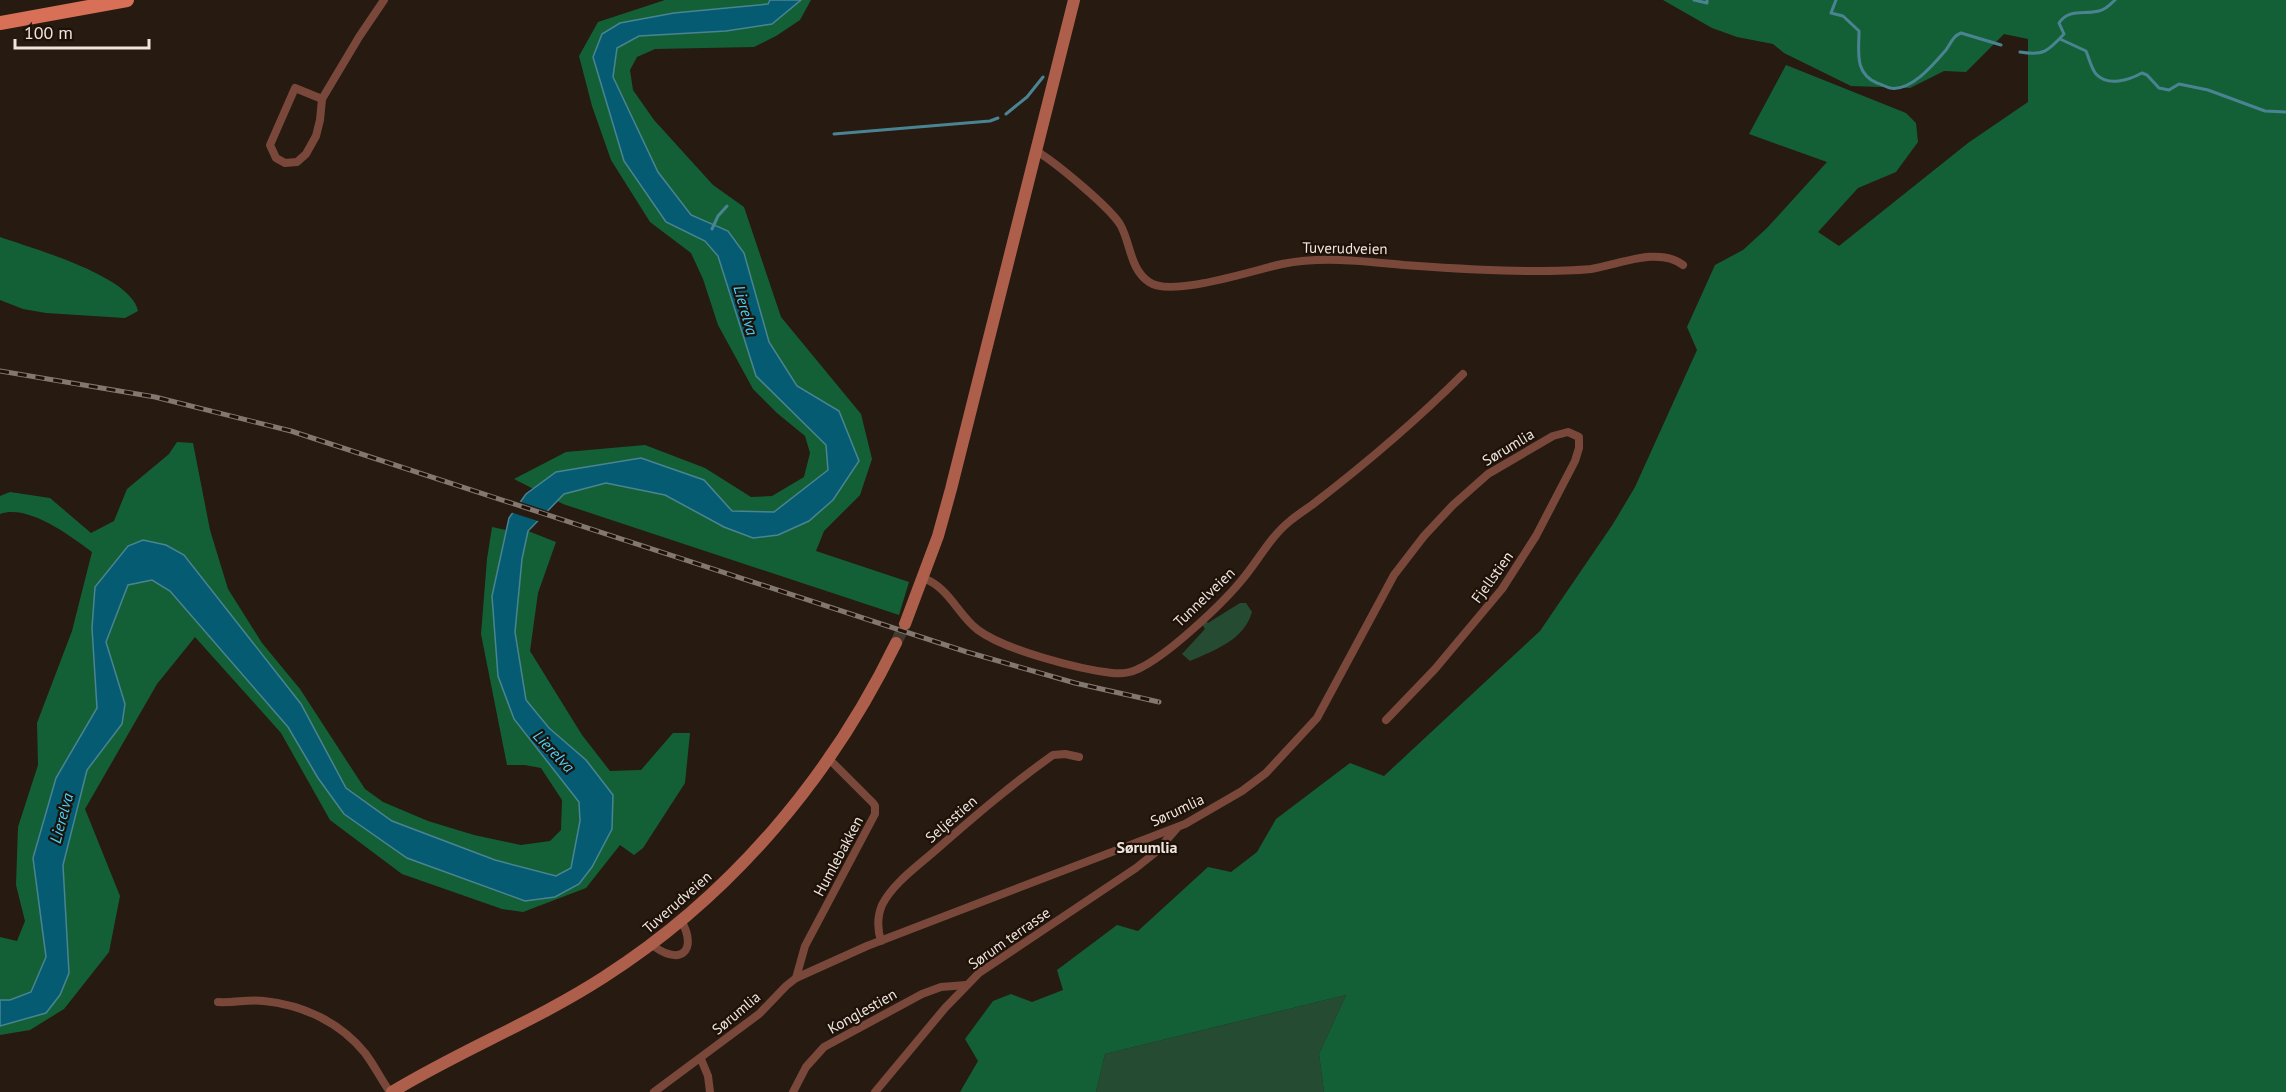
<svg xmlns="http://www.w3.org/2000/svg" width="2286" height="1092" viewBox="0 0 2286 1092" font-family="'PT Sans',sans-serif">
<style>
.green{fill:#254c33}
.forest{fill:#146036}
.water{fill:#045b72;stroke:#4a8493;stroke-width:1.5}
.pier{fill:#271a11}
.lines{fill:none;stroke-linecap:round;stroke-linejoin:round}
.stream{stroke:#4a8493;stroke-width:3}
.secondary-tunnel{stroke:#453830;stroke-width:12;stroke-dasharray:12 6;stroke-linecap:butt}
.street{stroke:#7a483b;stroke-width:8}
.secondary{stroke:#ae5f4b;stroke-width:12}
.primary{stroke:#d77056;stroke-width:14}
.rail-casing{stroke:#837870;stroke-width:5}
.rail{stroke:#1d1108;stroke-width:3;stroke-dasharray:9;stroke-linecap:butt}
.labels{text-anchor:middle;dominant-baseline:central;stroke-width:4.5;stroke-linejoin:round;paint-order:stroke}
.street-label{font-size:15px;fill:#efe5df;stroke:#1d1108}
.water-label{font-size:16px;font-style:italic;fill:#46d0fb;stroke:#1d1108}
.neighbourhood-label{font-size:16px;font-weight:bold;fill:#efe5df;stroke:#1d1108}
</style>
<rect width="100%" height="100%" fill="#271a11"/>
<g class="green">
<path d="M1240,603h6l6,9c-8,28 -37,38 -62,49l-8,-7 23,-25 -3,-5 3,-4 3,3z"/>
<path d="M1346,995l-27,59 5,38h-228l9,-38z"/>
</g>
<g class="forest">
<path d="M665,0h146l-11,20 -24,16 -22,11 -99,2 -18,8 -7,13 3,20 21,30 59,65 31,22 37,110 80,97 11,45 -12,36 -36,36 -8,20 93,31 -10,33 -336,-111 -49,-25 52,-27 79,-7 60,23 46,29 21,-1 32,-19 6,-24 -5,-17 -28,-23 -24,-24 -35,-64 -15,-46 -12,-26 -41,-31 -39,-62 -19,-54 -13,-50 19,-34z"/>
<path d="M1663,0h623v1092h-962l-5,-38 27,-59 -241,59 -9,38h-136l18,-31 -13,-22 28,-38 18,-7 21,8 31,-12 -6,-20 60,-45 21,6 70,-64 23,5 26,-20 19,-33 74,-56 34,13 156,-145 73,-107 22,-37 62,-137 -10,-23 28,-62 28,-15 24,-22 60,-66 -78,-28 37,-69 120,48 10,10 2,19 -22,30 -38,16 -40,44 21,14 129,-103 60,-41v-63l-24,-5 -38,38 -22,-1 -34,17 -59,-2 -67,-33 -11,-9 -36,-7 -25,-9z"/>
<path d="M0,237c31,11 132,39 138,74l-13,7 -79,-5 -23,-4 -23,-9z"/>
<path d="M177,442l16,1 17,87 18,59 34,54 38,46 65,100 18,13 45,19 46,14 47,10 29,-4 11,-11 1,-30 -21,-32 -16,-3h-18l-26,-131 6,-75 5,-32 14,3 -14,66 6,80 64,104 17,22 1,19 -9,47 -15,8 -61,-16 -103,-39 -46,-33 -45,-84 -117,-149 -18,-10 -71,42 -3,41 5,80 -41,70 -23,80 13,99 -15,35 -21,8h-10v-63l17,4 8,-20 -9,-36 2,-58 20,-62 -1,-42 35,-92 20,-79c-23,-17 -64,-48 -92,-38v-18l10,-4 40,6 41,35 23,-12 13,-32 42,-35z"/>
<path d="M528,531l28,11 -18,51 -8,58 52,84 28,36 31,-1 32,-37h17l-5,50 -42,65 -9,7 -14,-10 -34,43 -63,24 -21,-3 -100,-35 -72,-54 -49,-87 -86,-96 -38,47 -72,125 35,87 -11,56 -45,57 -34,21 -30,5v-9l46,-13 23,-39 -6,-109 24,-95 35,-46 3,-20 -19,-62 22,-57 24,-5 18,11 118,136 30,51 26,36 63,44 148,39 24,-13 13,-17 20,-38 1,-33 -27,-36 -37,-32 -23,-28 -11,-68 7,-73z"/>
</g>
<path class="water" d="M770,0h31l-29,24 -46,7 -87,5 -22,12 -4,29 45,95 33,43 37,16 16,22 25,89 28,44 42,25 20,50 -26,39 -24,21 -31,14 -25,3 -29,-11 -59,-32 -59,-12 -42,11 -36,37 -6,28 -7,73 11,68 23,28 37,32 27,35 -1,34 -20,38 -13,17 -24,13 -30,4 -118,-43 -63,-44 -26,-36 -30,-51 -118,-136 -18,-11 -24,5 -22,57 19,62 -3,20 -35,46 -24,95 6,108 -9,22 -14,18 -46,13v-26h10l21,-8 15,-35 -13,-99 23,-80 41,-70 -5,-80 3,-41 33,-41 15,-6 23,5 18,10 117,149 45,84 46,33 103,39 61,16 15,-8 9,-47 -1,-19 -65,-83 -16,-43 -6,-80 17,-78 17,-24 30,-22 85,-14 63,22 28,31 42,1 54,-42 -2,-25 -70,-69 -38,-120 -13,-15 -39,-19 -42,-61 -31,-104 9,-23 18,-11 54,-10 94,-9z"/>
<path class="pier" d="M518,501l33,11 -10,10 -31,-10z"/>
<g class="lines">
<g class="stream">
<path d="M1694,0l13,3v-3"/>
<path d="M1836,0l-5,13 12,3 16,15c0,21 -5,42 18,52 4,1 9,4 13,5 21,4 44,-24 56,-38 5,-7 7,-14 15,-17l40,12"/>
<path d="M2060,39l26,12c3,7 5,17 10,23 12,13 33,6 46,-1l5,2 12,13 10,2 10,-6 29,6 57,21 21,1"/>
<path d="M2020,52c24,4 28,-1 44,-18l-5,-11c10,-15 25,-8 40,-12 6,-1 12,-7 16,-11"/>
<path d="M1006,114l21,-17 16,-20"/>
<path d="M834,134l156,-13 8,-3"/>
<path d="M712,229l6,-13 9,-10"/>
</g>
<path class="secondary-tunnel" d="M896,643l9,-19"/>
<g class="street">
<path d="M322,99l-27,-11 -25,57 6,13 9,5 12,-1 9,-8 10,-18 4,-16 2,-21 37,-62 25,-37"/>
<path d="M1036,151c18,10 76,58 85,75 10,19 9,43 28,56 22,16 105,-12 133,-18 40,-8 82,-3 122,1 43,3 85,6 127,6 20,0 40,0 60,-2 27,-4 67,-23 92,-4"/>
<path d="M923,578c27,10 34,36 55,52 27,20 100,39 134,43 9,1 18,0 26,-4 29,-13 83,-64 103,-88 17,-20 29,-44 49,-60 7,-6 15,-11 22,-16 52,-40 104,-84 151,-131"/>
<path d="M881,941c-4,-13 -4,-24 1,-36 11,-22 37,-40 55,-56 38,-33 75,-65 116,-94l12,-1 14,3"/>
<path d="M651,944c28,23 48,8 30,-24"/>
<path d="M796,978l9,-32 70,-132v-8l-2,-3 -43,-43"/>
<path d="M218,1002c16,1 31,-3 46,-1 39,4 76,21 101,52 9,12 16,26 25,39"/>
<path d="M701,1059l7,17 2,16"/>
<path d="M654,1092l105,-78 27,-28 10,-8 71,-32 318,-122 57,-33 24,-18 51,-55 77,-143 30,-39 29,-31 35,-31 65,-38 15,-4 11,5v11l-4,13 -39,75 -34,53 -67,80 -49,51"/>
<path d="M793,1092l13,-25 18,-20 98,-53 19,-7 25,-2"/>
<path d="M875,1092l70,-84 34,-35 157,-105 20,-16 21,-24"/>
</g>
<g class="secondary">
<path d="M905,624l33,-88 13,-47 123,-489"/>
<path d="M392,1092c69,-42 144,-71 212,-115 127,-81 227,-200 292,-334"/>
</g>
<path class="primary" d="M0,23l127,-23"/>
<defs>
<path id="rail" d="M0,371l155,26 136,34 676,221 108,31 84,19"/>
</defs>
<use href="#rail" class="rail-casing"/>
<use href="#rail" class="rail"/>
</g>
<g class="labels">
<g class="street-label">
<text transform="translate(1345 248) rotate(1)">Tuverudveien</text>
<text transform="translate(1508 447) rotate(-31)">Sørumlia</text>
<text transform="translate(1492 577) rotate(-54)">Fjellstien</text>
<text transform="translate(1204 597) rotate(-44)">Tunnelveien</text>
<text transform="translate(1177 810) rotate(-25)">Sørumlia</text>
<text transform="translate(951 819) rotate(-41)">Seljestien</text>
<text transform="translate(838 856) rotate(-62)">Humlebakken</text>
<text transform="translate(677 902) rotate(-41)">Tuverudveien</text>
<text transform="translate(1009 938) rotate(-35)">Sørum terrasse</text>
<text transform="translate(862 1011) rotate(-29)">Konglestien</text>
<text transform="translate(736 1013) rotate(-40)">Sørumlia</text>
</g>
<g class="water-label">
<text transform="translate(746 310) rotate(74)">Lierelva</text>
<text transform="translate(554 751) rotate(46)">Lierelva</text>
<text transform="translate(61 818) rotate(-75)">Lierelva</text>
</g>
<g class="neighbourhood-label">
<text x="1147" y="847">Sørumlia</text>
</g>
</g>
<path d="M15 39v9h134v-9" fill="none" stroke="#efe5df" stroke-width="3"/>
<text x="24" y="39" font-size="18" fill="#efe5df" stroke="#1d1108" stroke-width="4.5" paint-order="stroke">100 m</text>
</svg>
